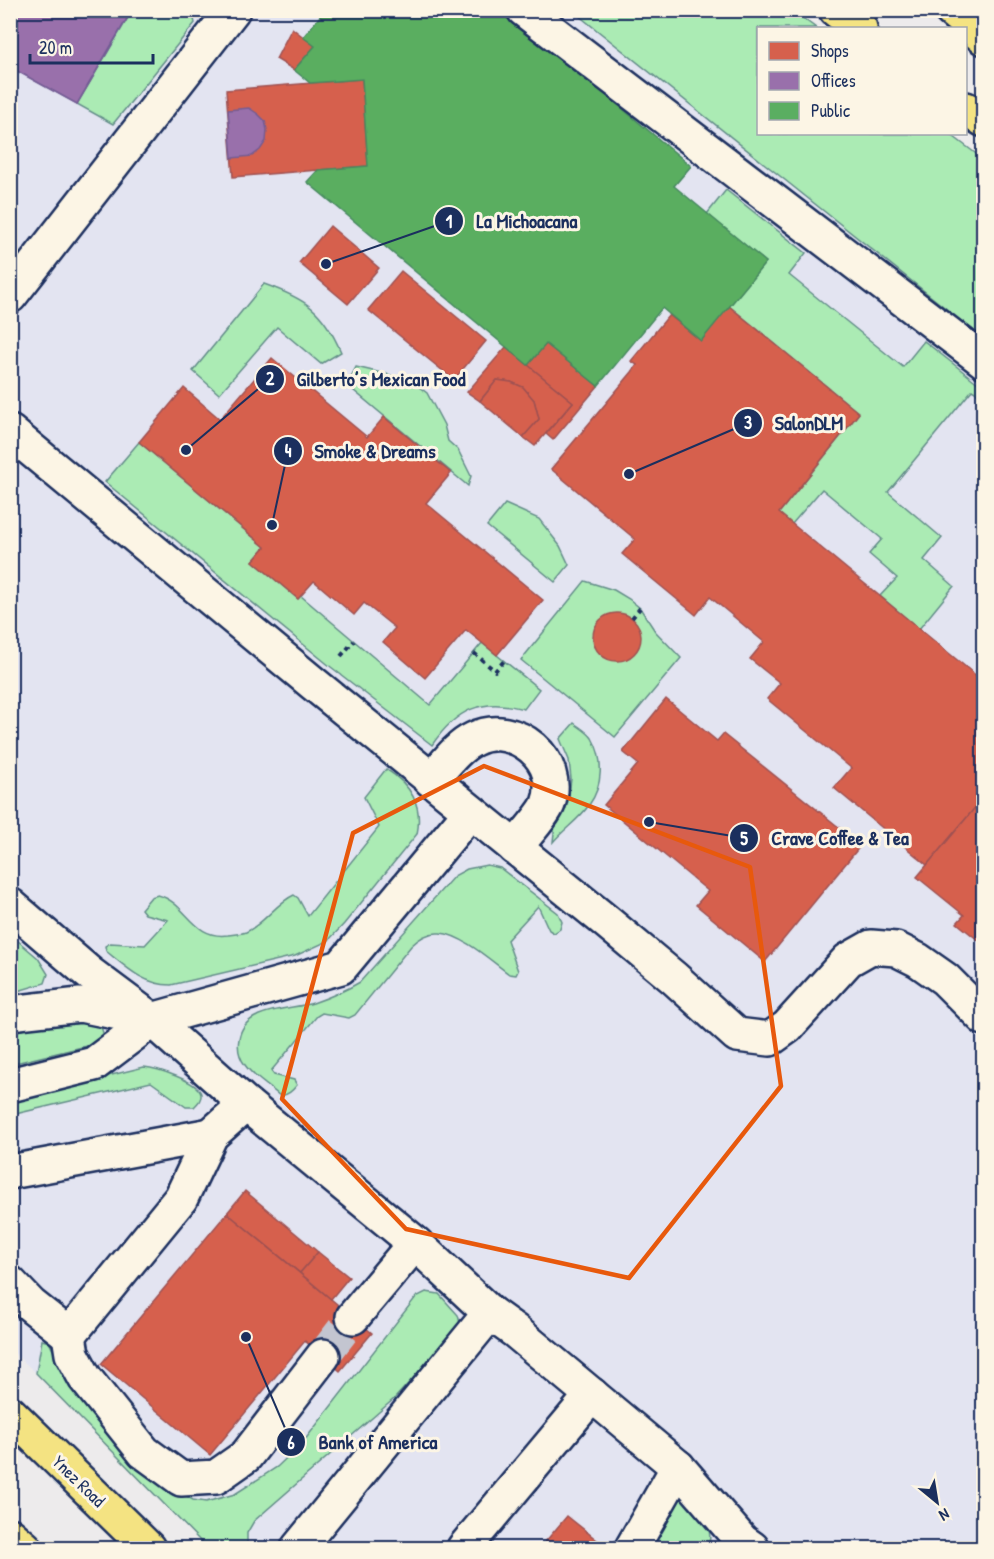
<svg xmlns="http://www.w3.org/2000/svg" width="994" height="1559" viewBox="0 0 994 1559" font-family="'Patrick Hand',sans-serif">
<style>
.built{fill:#e3e4f1}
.green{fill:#abebb4;stroke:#638d89;stroke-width:1.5}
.shops{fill:#d6604d;stroke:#9e5152;stroke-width:1.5}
.offices{fill:#9970ab;stroke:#735c94;stroke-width:1.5}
.public{fill:#5aae61;stroke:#478860;stroke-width:1.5}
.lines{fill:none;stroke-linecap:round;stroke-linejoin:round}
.minor-tunnel{stroke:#c3c5d0;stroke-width:33;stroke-dasharray:33 16;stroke-linecap:butt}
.minor-casing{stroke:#1b2f5e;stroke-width:38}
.major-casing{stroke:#1b2f5e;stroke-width:38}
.highway-casing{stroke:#1b2f5e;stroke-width:38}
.path{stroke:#1b2f5e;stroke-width:4;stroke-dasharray:4.5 4.5;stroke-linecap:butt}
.minor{stroke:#fcf5e5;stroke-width:33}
.major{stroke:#f4e382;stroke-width:33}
.highway{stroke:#f4e382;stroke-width:33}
.marked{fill:none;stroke:#e8590c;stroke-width:4.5;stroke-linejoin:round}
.labels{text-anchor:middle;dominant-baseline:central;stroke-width:6;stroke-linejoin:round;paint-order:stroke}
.street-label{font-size:18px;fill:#1b2f5e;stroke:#fcf5e5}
.leader{fill:none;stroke:#1b2f5e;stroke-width:2}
.callout-dot{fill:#1b2f5e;stroke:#fcf5e5;stroke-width:2}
.mark-label{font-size:18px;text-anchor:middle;font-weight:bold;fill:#fff}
.callout-label{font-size:20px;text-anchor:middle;font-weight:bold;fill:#1b2f5e;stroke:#fcf5e5;stroke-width:6;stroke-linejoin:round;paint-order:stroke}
</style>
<rect width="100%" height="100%" fill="#edebec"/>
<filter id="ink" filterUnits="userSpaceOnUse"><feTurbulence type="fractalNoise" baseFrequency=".0167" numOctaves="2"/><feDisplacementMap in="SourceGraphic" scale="12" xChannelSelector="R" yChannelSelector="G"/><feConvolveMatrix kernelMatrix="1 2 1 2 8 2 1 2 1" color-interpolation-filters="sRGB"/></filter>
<g filter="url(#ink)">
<path class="built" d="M11,11h662l85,123 225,120v1294h-776l-171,-175 -25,-23z"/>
<g class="green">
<path d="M132,11h60l3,12 -82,101 -36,-20z"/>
<path d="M573,11h220l23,17h-58v106h192l33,25v179z"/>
<path d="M726,190l80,63 -17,22 114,92 21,-26 59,46v10l-11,-7 -84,102 54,46 -18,22 30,26 -35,43 -39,-33 17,-18 -28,-24 13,-15 -60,-50 -30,35 -13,-11 80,-100 -130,-107 37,-44 -59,-48z"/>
<path d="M264,284c42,15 59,26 77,68l-20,12 -44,-37 -58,67 -26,-23z"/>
<path d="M356,367l34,8 29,12 8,6 17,32 4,16 10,9 13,26 -3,10 -121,-101z"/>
<path d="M139,442l126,105 -12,14 45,38 3,-3 129,109 52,-62 57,46 -15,20c-43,-12 -68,1 -92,36l-101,-78 -226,-185z"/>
<path d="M505,504l34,15 21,27 9,19 -14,17 -68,-56z"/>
<path d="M585,581l29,9 15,9 11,9 15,23 26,27 -66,79 -94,-77z"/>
<path d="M574,723c5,4 14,9 18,15 12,21 11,48 -3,67 -10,15 -25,24 -36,37l2,-18 14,-29 2,-16 -2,-19 -9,-21z"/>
<path d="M386,769c25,16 37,36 31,65l-73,90 -16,17 -33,15 -124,29c-27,0 -45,-18 -65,-34l-1,-5 5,-3 35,2 23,-25 -23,-6 -4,-5 10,-12 7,-2c30,8 34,45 70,40 5,-1 13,-1 18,-3 19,-9 30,-29 48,-37l4,3 10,18 71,-89 -15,-30z"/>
<path d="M487,865l13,3 58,45 4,9 -2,7 -6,4 -5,-3 -11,-24 -31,34 11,31 -2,4 -7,-1c-18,-13 -46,-39 -69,-41 -11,-1 -22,6 -29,13l-56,69 -6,3 -27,-5 -5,3 -46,55 3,4 20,5 3,5c-5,6 -9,10 -17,11 -11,-10 -27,-19 -35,-31 -6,-8 -8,-16 -6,-26 5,-32 50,-29 74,-36 17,-6 32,-12 47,-21l94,-106 13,-7z"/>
<path d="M11,935l27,23 10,16 -3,9 -34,10z"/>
<path d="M84,1019l16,4 4,13 -5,7 -88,21v-33z"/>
<path d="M144,1067c12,1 54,14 57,27 1,5 -3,9 -7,13h-8l-35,-25 -140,33 -1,-15z"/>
<path d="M426,1292l13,2 19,21 2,8 -5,9 -60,66 -141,123 -7,12v15h-40l-171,-175 6,-33 7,2 21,43 107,106 16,9 13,2 29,-8 42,-27 27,-26 112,-144z"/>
<path d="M681,1495c16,14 35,30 27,53h-64l28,-48z"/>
</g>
<g class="shops">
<path d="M292,28l23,18 -21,24 -18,-11z"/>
<path d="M362,79l6,87 -135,11 -7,-87z"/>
<path d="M330,226l49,42 -31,36 -49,-41z"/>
<path d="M401,271l85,70 -32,39 -86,-70z"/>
<path d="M729,306l130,107 -80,100 205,169v115l-57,68 -93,-77 17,-20 -84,-69 13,-16 -30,-24 14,-17 -54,-45 -14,18 -74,-61 13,-15 -84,-70 81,-97 5,-7 -6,-4 38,-46 32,26z"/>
<path d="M546,344l52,42 -45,54 -7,-6 27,-32 -45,-37z"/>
<path d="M506,347l67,55 -38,44 -12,-9 16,-18 -5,-19 -11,-13 -12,-5 -14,-2 -17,21 -13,-9z"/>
<path d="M272,358l95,79 17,-20 67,56 -25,30 117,97 -46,55 -31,-25 -41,48 -42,-36 12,-14 -31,-25 -10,12 -40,-34 -16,18 -45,-38 12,-14 -126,-105 45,-54 36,31z"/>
<path d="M497,380l14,2 12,5 11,13 5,19 -16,18 -43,-36z"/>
<circle cx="617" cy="637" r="24"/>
<path d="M666,699l51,42 6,-7 138,111 -96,117 -69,-57 12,-14 -104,-86 34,-41 -15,-12z"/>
<path d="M984,797v148l-27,-22 7,-8 -47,-38z"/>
<path d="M245,1191l73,61 -18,21 -73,-60z"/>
<path d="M227,1213l145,120 -32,38 -35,-30 -95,114 -109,-91z"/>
<path d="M318,1252l31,25 -18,22 -31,-26z"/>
<path d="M567,1516l40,32h-67z"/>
</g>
<g class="offices">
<path d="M10,10h122l-55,94 -67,-37z"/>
<path d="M10,10h122l-55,94 -67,-37z"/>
<path d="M249,108l9,6 7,7 2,9 -1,11 -6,9 -8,6 -20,2 -4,-48z"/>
</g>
<path class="public" d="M325,10h179l187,156 -17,20 92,76 -65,79 -39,-33 -64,78 -52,-42 -18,21 -221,-183 11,-12 50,-4 -6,-87 -52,4 -16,-13 21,-24 -12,-9z"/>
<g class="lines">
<path class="minor-tunnel" d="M323,1356l30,-39"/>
<defs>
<g id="minor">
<path d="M524,10l460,351"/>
<path d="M10,296l223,-286"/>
<path d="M10,432l304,252 288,234 72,60 63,57 33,4 17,-12 61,-67 23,-13 25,2 22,11 27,19 39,39"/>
<path d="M431,780c13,-14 26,-33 43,-41 41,-20 90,22 74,65 -4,11 -25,33 -33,44"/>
<path d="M10,905l79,68 63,47 94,84 169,139 75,70 25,18 163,136 64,74 10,7"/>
<path d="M10,1013l70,-8 64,13"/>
<path d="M10,1085l84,-21 58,-44 189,-53 129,-155"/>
<path d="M10,1172l201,-37"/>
<path d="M10,1283l21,22 38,30 112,-137 30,-63 35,-31"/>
<path d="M353,1317l62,-74"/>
<path d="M69,1335l3,19 13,24 59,74 37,27 35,-2 30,-21 77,-100"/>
<path d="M298,1548l192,-235"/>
<path d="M464,1548l128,-153"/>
<path d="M632,1548l46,-81"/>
</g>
<g id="major">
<path d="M10,1413l138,135"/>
<path d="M10,1535l15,13"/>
</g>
<g id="highway">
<path d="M836,10l24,18"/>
<path d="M951,10l33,28"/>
<path d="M966,109l18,11"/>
</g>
</defs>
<use href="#minor" class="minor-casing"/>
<use href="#major" class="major-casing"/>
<use href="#highway" class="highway-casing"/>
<g class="path">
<path d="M632,618l8,-10"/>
<path d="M474,653l21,18 9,-10"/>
<path d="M341,656l13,-15"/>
</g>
<use href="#minor" class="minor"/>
<use href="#major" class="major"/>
<use href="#highway" class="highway"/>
</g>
</g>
<path class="marked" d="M484,766l266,101 31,219 -152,192 -223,-49 -124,-130 71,-266z"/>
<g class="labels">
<g class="street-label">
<text transform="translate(79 1481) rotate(44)">Ynez Road</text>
</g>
</g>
<path class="leader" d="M326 264L449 221M186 450L270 379M629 474L748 423M272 525L288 451M649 822L744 838M246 1337L291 1442"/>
<g class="callout-dot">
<circle cx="326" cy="264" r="6"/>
<circle cx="186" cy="450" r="6"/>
<circle cx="629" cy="474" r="6"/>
<circle cx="272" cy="525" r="6"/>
<circle cx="649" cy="822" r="6"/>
<circle cx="246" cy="1337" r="6"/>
<circle cx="449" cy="221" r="15"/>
<circle cx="270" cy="379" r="15"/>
<circle cx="748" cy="423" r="15"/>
<circle cx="288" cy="451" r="15"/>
<circle cx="744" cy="838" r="15"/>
<circle cx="291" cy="1442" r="15"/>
</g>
<g class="mark-label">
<text x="449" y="228">1</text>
<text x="270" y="385">2</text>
<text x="748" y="429">3</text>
<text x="288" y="457">4</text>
<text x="744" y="845">5</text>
<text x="291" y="1449">6</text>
</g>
<g class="callout-label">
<text x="527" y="228">La Michoacana</text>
<text x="381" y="386">Gilberto’s Mexican Food</text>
<text x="809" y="430">SalonDLM</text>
<text x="375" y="458">Smoke &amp; Dreams</text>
<text x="840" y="845">Crave Coffee &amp; Tea</text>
<text x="378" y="1449">Bank of America</text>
</g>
<rect width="994" height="1559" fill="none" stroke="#fcf5e5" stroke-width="36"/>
<rect x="18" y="18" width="958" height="1523" fill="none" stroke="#1b2f5e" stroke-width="2" filter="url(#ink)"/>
<rect x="757" y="27" width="210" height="108" fill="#fcf5e5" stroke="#a2a6af" stroke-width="1.5"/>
<rect x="769" y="42" width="30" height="18" fill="#d6604d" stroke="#a2a6af" stroke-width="1.5"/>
<text x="811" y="57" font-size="18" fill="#1b2f5e">Shops</text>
<rect x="769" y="72" width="30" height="18" fill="#9970ab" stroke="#a2a6af" stroke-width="1.5"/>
<text x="811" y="87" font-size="18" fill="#1b2f5e">Offices</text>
<rect x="769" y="102" width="30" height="18" fill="#5aae61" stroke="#a2a6af" stroke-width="1.5"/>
<text x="811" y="117" font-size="18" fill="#1b2f5e">Public</text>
<g transform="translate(937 1502) rotate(150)" stroke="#fcf5e5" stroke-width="4.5" paint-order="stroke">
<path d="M0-4.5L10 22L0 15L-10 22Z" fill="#1b2f5e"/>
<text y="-9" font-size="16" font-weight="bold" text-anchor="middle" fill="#1b2f5e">N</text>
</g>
<path d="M30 54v9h123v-9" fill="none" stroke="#1b2f5e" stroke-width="3"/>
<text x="39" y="54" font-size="18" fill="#1b2f5e" stroke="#fcf5e5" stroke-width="4.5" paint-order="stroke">20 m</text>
</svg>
